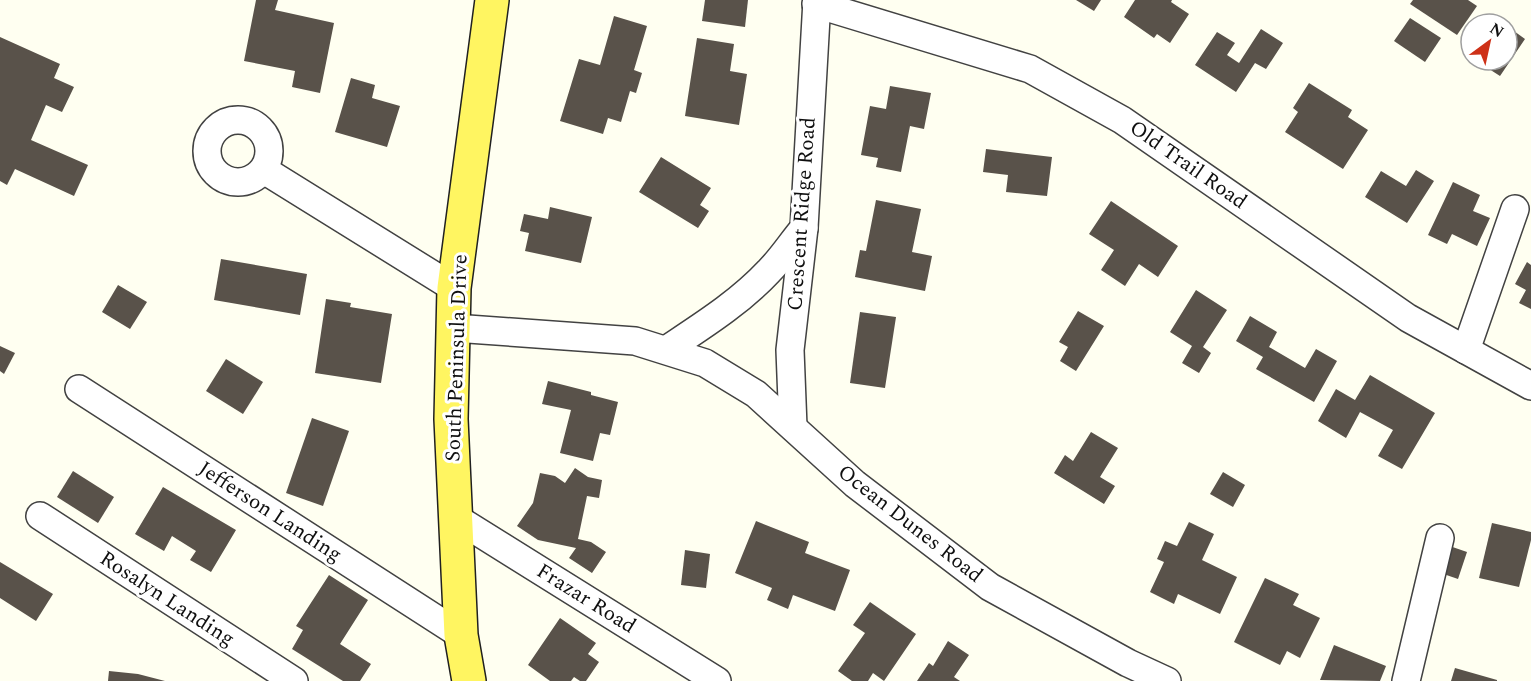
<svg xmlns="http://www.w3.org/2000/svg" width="1531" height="681" viewBox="0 0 1531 681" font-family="Spectral,serif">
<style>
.building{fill:#59524a}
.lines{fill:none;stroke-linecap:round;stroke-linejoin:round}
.minor-casing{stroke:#424242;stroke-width:30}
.major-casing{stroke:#202020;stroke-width:36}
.minor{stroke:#fff;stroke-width:27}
.major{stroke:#fff561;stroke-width:33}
.labels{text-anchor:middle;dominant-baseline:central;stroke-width:6;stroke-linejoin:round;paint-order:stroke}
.street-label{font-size:21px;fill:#0f0f0f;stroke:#fff}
</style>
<rect width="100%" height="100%" fill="#fffff1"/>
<g class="building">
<path d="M256,0h22l-3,10 59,13 -14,70 -28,-6 3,-16 -51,-10z"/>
<path d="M705,0h43l-3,27 -43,-6z"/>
<path d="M1076,0h25l-7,11z"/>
<path d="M1135,0h37l-1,2 18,12 -19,29 -13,-9 -3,4 -30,-21z"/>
<path d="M1413,0h55l9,6 -20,29 -47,-31z"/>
<path d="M1489,14l14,10h-20z"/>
<path d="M614,16l33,10 -13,44 8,3 -6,20 -6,-2 -9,31 -13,-4 -5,16 -43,-13 19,-62 21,6z"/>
<path d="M1410,18l31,20 -16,24 -31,-21z"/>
<path d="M1507,26l18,13 -25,37 -25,-16h32z"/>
<path d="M1261,29l22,14 -17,26 -11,-6 -19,29 -41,-27 22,-33 18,11 -8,12 12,8z"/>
<path d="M0,37l60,27 -6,14 20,9 -12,25 -16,-7 -15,35 57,25 -14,31 -59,-27 -8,16 -7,-4z"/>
<path d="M697,38l37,6 -4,27 17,3 -8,51 -54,-9z"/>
<path d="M1471,42v15l-7,-5z"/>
<path d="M351,78l24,7 -3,13 28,8 -13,41 -52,-15z"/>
<path d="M1309,83l43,27 -4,7 20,13 -25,39 -58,-37 13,-20 -5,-4z"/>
<path d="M890,86l41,7 -7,36 -14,-3 -9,46 -25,-5 2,-9 -17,-3 9,-49 16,3z"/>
<path d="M986,149l66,8 -5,39 -41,-4 2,-17 -25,-3z"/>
<path d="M661,157l50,31 -11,17 9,6 -11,17 -59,-36z"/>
<path d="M1416,170l18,11 -27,42 -42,-26 16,-26 25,15z"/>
<path d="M1453,182l27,13 -7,16 17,7 -13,28 -25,-12 -5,10 -19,-9z"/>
<path d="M876,200l45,9 -9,43 20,4 -7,35 -70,-14 5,-27 6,1z"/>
<path d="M1111,201l67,45 -20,31 -19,-13 -14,22 -24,-16 13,-20 -25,-16z"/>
<path d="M550,207l42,10 -11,46 -56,-12 4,-18 -9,-2 4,-17 24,5z"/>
<path d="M221,259l86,15 -7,41 -86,-15z"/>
<path d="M1527,262l4,3v44l-12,-6 7,-13 -11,-6z"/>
<path d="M118,285l29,17 -17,27 -28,-17z"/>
<path d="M1196,290l31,20 -24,37 8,6 -12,20 -17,-10 10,-17 -22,-14z"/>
<path d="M326,299l25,4 -1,4 42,7 -11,69 -66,-10z"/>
<path d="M1078,311l26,15 -28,45 -16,-10 8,-14 -9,-5z"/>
<path d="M860,312l36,5 -11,71 -35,-5z"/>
<path d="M1250,316l27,16 -8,15 36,21 11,-19 21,12 -23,41 -58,-33 7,-12 -27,-16z"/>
<path d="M0,346l15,7 -11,21 -4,-3z"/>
<path d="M226,359l37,23 -20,32 -37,-23z"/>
<path d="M1370,375l65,38 -33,56 -24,-13 15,-26 -33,-18 -14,26 -28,-17 18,-32 19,11z"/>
<path d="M548,381l43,11v3l27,7 -8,33 -10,-2 -7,28 -33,-8 11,-43 -29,-6z"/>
<path d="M312,418l37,13 -26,75 -37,-13z"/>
<path d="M1091,432l27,16 -18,29 15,9 -11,18 -50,-31 11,-18 8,6z"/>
<path d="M575,468l13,9 14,3 -3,18 -12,-2 -9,43 13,3 15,10 -14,21 -23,-15 7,-10 -38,-8 -21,-14 16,-23 7,-30 15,3 10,7z"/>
<path d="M73,471l41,26 -16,26 -41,-26z"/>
<path d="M1223,472l22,13 -12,22 -23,-13z"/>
<path d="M163,487l73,43 -25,42 -21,-12 6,-9 -24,-15 -8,15 -29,-17z"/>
<path d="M756,521l53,21 -4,11 45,17 -15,41 -42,-16 -5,14 -21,-9 5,-12 -37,-15z"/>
<path d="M1189,522l25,12 -12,26 35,17 -17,37 -42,-20 -4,10 -24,-12 14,-30 -7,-3 8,-18 12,5z"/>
<path d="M1492,523l39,9v8l-12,47 -40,-9z"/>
<path d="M1438,542l29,10 -9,27 -29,-10z"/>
<path d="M685,550l25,4 -4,34 -25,-3z"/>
<path d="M0,562l53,32 -17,27 -36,-23z"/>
<path d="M329,575l39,25 -28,44 31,20 -11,17h-17l-51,-32 11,-19 -7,-4z"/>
<path d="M1265,578l34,16 -6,11 27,13 -20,40 -13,-7 -7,14 -46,-23z"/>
<path d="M870,602l46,32 -32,47 -11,-8 -5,8h-16l-14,-10 27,-38 -12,-8z"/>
<path d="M560,618l36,25 -8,11 11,8 -13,19h-6l-6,-4 -3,4h-21l-22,-16z"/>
<path d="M948,641l21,14 -15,22 6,4h-43l12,-18 4,3z"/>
<path d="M1334,645l52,21 -6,15 -60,-1z"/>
<path d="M1455,668l42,12v1h-46z"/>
<path d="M109,671l29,3 27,7h-57z"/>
</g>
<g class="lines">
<defs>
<g id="minor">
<path d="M816,4l214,65 92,51 286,198 123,68"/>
<circle cx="238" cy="151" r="31"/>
<path d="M264,170l190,118"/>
<path d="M454,328l181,13 70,22 51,31 99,90 135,103 138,76 39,18"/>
<path d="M666,350c36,-24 73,-47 103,-79 13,-13 23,-29 35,-43"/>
<path d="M1466,350l49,-141"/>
<path d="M79,389l382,246"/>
<path d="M793,427l-3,-77 14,-122 13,-228"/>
<path d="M40,516l254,165"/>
<path d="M456,518l261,163"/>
<path d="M1406,681l34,-143"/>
</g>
<path id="major" d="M469,681l-8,-46 -10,-216 3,-131 38,-288"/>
</defs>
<use href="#minor" class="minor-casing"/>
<use href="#major" class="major-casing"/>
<use href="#minor" class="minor"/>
<use href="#major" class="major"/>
</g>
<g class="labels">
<g class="street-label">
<text transform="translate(1188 165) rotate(35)">Old Trail Road</text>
<text transform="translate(802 214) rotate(-86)">Crescent Ridge Road</text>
<text transform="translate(457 358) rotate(-88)">South Peninsula Drive</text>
<text transform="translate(270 512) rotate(33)">Jefferson Landing</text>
<text transform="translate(910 524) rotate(38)">Ocean Dunes Road</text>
<text transform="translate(167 599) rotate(33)">Rosalyn Landing</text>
<text transform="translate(586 599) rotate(32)">Frazar Road</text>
</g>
</g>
<g transform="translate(1489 42) rotate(33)"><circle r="28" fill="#ffffff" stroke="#9f9f9f" stroke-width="1.5"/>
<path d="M0-4.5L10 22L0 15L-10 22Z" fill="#ce3118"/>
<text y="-9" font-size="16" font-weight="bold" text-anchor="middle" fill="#0f0f0f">N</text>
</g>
</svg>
